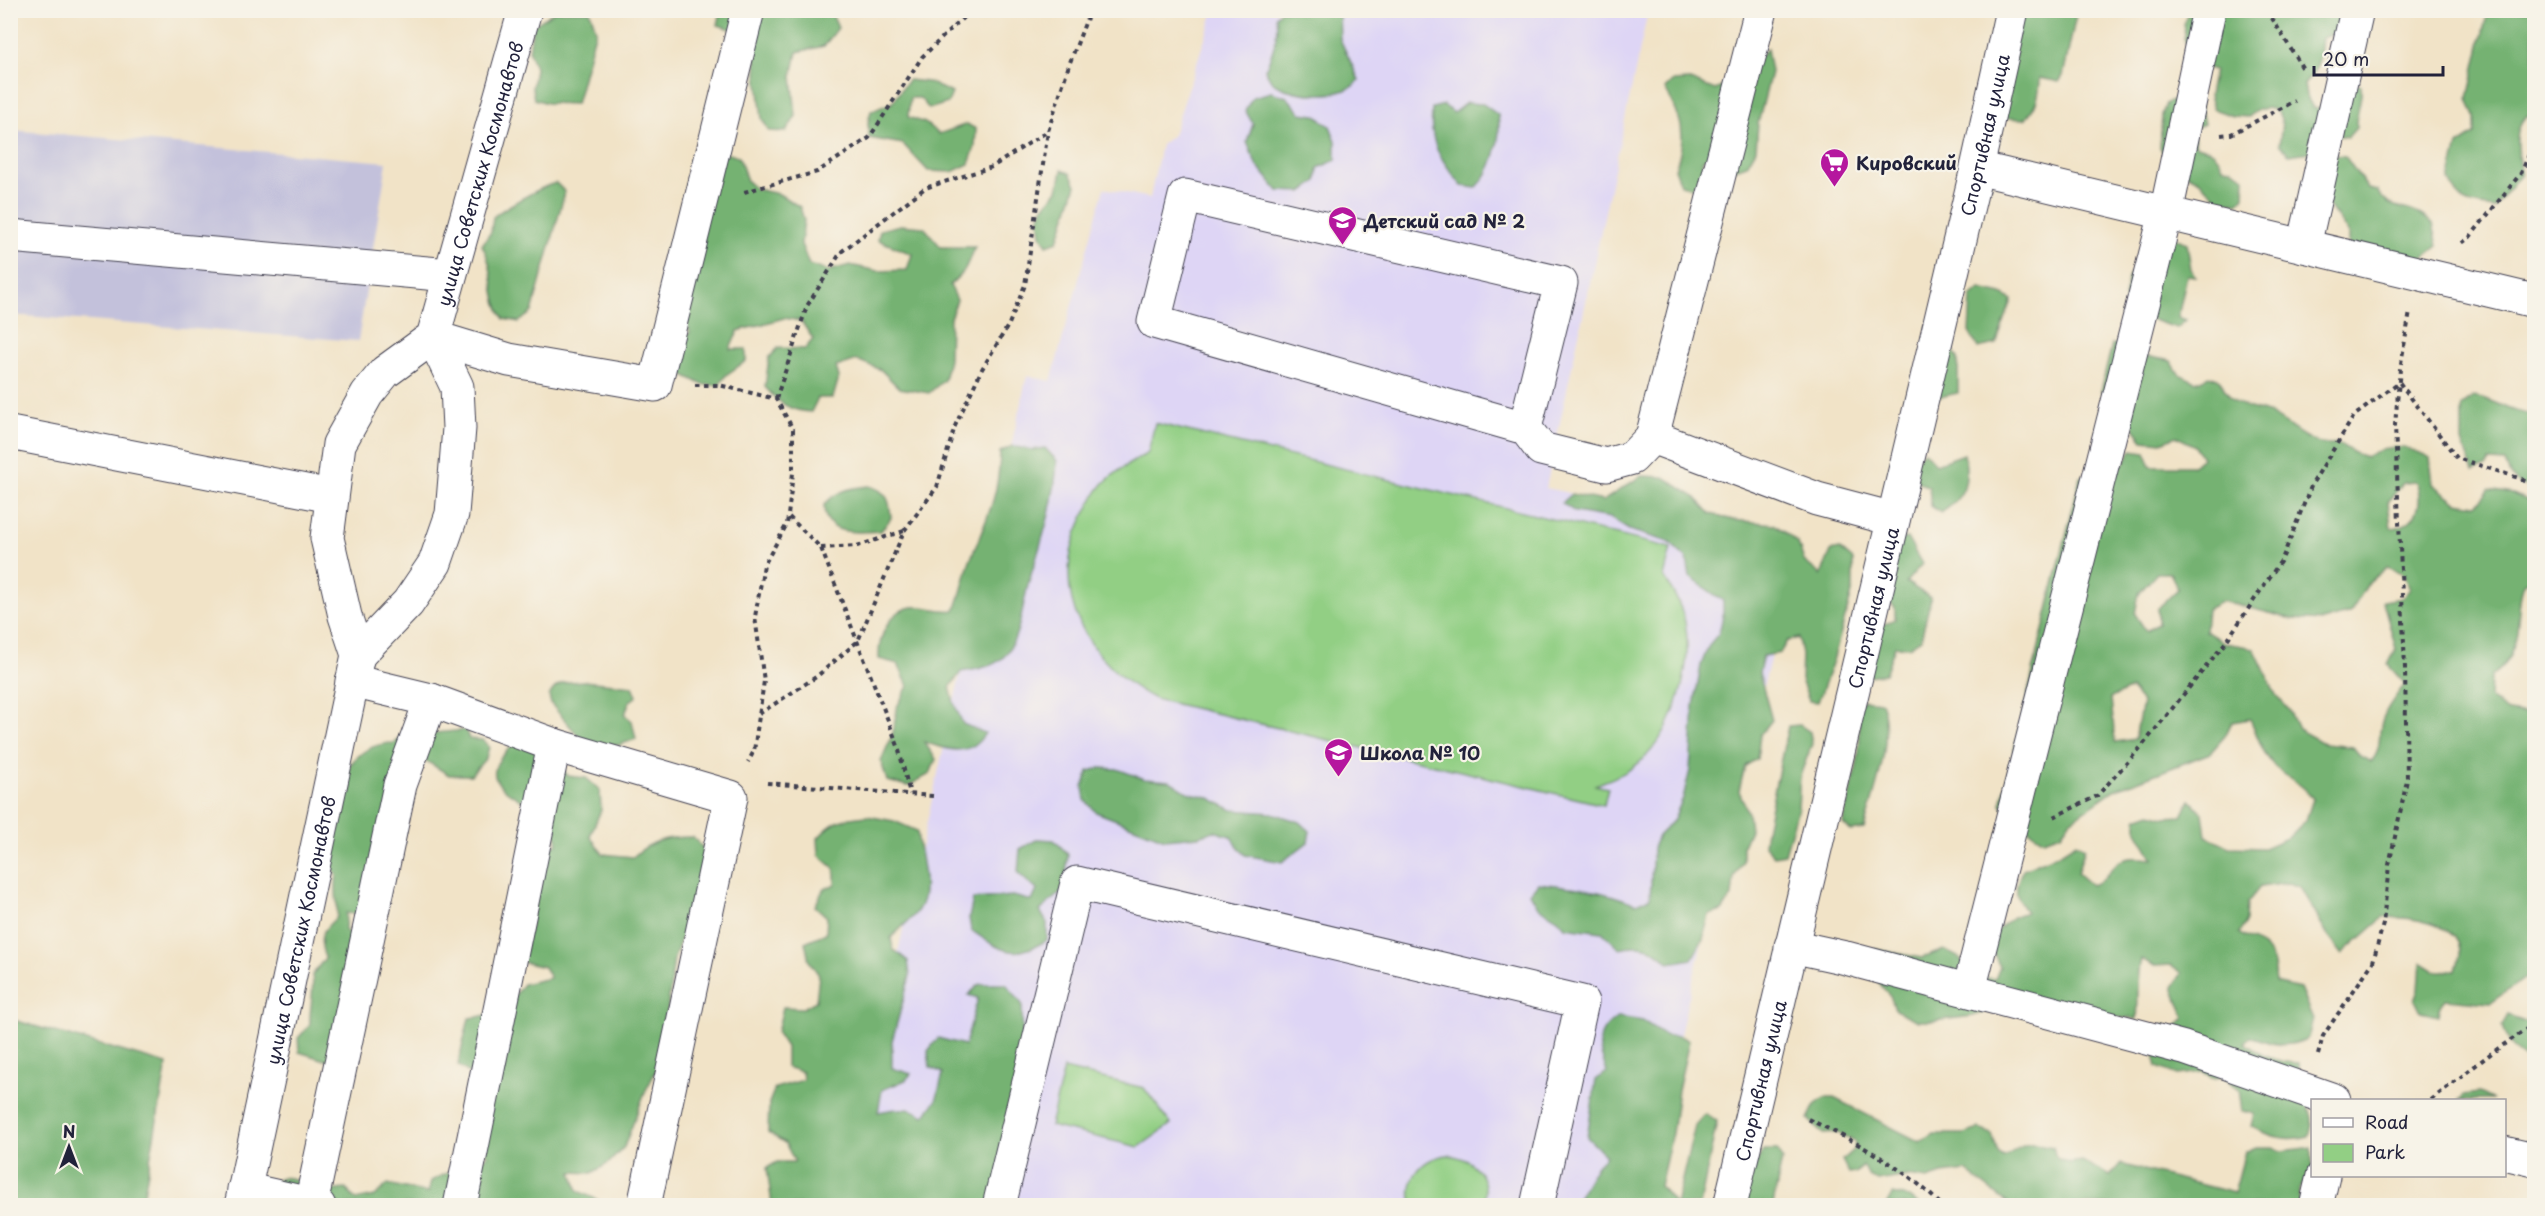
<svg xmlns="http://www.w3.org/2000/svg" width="2545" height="1216" viewBox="0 0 2545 1216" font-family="'Playpen Sans',sans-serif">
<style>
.built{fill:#ded5f5}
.industrial{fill:#c3c1db}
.green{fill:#92cf84;stroke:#5a7860;stroke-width:1.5}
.forest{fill:#75b272;stroke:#4c6a56;stroke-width:1.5;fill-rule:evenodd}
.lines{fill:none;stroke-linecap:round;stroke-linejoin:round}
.minor-casing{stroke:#413f50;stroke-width:35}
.path{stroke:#413f50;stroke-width:4;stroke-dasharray:4.5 4.5;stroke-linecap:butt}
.minor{stroke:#fff;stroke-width:33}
.labels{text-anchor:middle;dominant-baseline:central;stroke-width:4.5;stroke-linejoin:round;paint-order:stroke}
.street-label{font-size:18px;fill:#22223b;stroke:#f7f3e8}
.poi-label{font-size:18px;font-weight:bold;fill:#22223b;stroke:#f7f3e8;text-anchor:start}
</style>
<rect width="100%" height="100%" fill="#f7f3e8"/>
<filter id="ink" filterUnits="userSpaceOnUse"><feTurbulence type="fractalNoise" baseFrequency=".0167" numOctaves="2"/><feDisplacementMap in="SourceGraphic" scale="12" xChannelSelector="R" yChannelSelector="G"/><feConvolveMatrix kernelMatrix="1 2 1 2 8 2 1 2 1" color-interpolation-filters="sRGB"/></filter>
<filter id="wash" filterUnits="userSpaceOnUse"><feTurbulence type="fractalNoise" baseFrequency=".008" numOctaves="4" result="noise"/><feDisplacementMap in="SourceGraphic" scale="24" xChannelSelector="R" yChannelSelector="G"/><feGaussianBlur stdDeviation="1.35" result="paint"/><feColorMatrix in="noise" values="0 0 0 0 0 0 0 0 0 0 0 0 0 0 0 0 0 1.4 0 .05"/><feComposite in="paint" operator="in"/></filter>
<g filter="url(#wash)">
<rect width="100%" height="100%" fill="#f1e3c7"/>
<path class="built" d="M1214,11h434l-102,477 252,55 -159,662 -798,1 186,-830 24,5 53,-193 46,10 11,-53 12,-10z"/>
<path class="industrial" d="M10,130l377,32 -29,179 -347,-26z"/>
<g class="green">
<path d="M1155,423l516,125 -7,29c9,14 18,29 21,45 9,47 -12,118 -53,146 -11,8 -24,12 -37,17l13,3 -4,17 -449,-106c-66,-34 -109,-106 -73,-179 6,-12 12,-26 21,-36 13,-13 29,-22 45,-31z"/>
<path d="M1064,1069l80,19 27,36 -32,23 -89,-21z"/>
<path d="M1448,1155c26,3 44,24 35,50h-71c-6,-26 8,-47 36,-50z"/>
</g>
<g class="forest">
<path d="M830,10l8,18 -14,18 -27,6 -5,24 4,40 -10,16 -17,-1 -7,-12 -9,-83 -35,-11 3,-14z"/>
<path d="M1281,10l58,1 1,28 19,41c-15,20 -62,16 -83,5 -5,-3 -8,-10 -11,-15 8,-18 14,-34 11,-54z"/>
<path d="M2488,10l46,1v102c-4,2 -10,6 -12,9 -9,14 -4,36 -1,51l-27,35c-28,-4 -31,-2 -45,-27l9,-36 17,-11v-17l-7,-19z"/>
<path d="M555,11h35l6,19 -20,74 -29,-1 -13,-4 -2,-11 3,-20 -6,-17 4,-25z"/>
<path d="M1998,11h79l-14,65 -4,6 -19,-4c0,17 -4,29 -15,41l-20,-1 -14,-13z"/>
<path d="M2189,11h161l-3,16 -25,11 -2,18 -4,13 -12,16 2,10 7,13 11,2 25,-28 12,3c2,15 -6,28 -5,43l-8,9 -19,-3 -14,17 -25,4 -11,-11c1,-7 4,-18 2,-25 -5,-16 -24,-12 -32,-2l-16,-1 -20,-7 -4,-14 5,-25c-26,-7 -38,-36 -25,-59z"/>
<path d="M1767,49l4,23 -13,52 -2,25 -9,16 -14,5 -21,-15 -10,6 2,13 -12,14 -11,-3 -6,-16c13,-34 7,-50 -10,-80l8,-8 17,-1 25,10 18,-8z"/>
<path d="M908,80l20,2 24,11 -4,10 -19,6 -9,-11h-10l-2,19 17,6 14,11 28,-10 9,5 -1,18 -6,17 -17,8 -24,-1 -25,-27 -34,-6 -1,-16 3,-11 21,-8z"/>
<path d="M1271,92l16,5 14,16 14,2 15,11 6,15v19l-18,8 -1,13 -15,11 -24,-1 -22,-27 -9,-22 6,-18 -8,-14 8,-13z"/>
<path d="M2177,100l23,5 4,19 -12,5 4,17c15,3 21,6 27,21l9,1 13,10 -1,18 -6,7 -19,-3 -19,-19 -15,-8 -19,-15 -6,-11 2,-32 4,-12z"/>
<path d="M1466,103l17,1 15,11c4,23 -5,57 -22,73l-14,-2c-22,-28 -33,-40 -30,-78l12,-3 9,8z"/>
<path d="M722,152l17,5 8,24 9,8 23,5 21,13 4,13 -3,24 8,21 19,6 22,-6 28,6 29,-1 5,-16 -34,-14 2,-10 20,-5 24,2 17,20h34l-11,24 -14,14 7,15 -7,18 -1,41 -5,21 -15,13 -30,-5 -18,-18 -24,-10 -21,7 3,10 -6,21h-15l-7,14c-22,-1 -32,-9 -46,-25l4,-29 9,-10 27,1 8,-10 -12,-18 -17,-3 -46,13 -8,18h16v12l-20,14 -7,10h-16l-25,-13 -1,-23 13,-17 -17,-48 -8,-12 4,-16 8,-12z"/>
<path d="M2331,155l14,1 23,33 9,2c12,20 27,14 44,24 4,2 8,6 12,9l5,22 -23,18 -67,-8v-24l-21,-29z"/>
<path d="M1062,170l8,3 6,12 -18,56 -11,4 -6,-10 -2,-15 4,-12 15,-18z"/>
<path d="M556,183l9,9 -33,120 -13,10 -15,-3c-15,-23 -8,-49 -22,-74l9,-13 2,-15c11,-9 49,-31 63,-34z"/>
<path d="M2173,237l14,6 4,26 4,7 -8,-1 -9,42 8,3 -9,8c-19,-5 -42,-13 -53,-31l5,-23 11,-3z"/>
<path d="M1980,289l22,5 10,6 -16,44 -18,4 -9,-16 2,-35z"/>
<path d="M1949,343l9,15v35l-23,5z"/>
<path d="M2112,344l19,3 15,9 25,5 8,13 17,8 13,-6 12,4c2,9 7,16 15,22 10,7 25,7 35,13 24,12 39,34 67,28l16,10 12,4c24,-14 39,-12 64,1l3,26 24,18 20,3 12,-15 24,4 21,9v75l-10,5c-12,35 4,67 -33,93l-1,22 18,13 26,4v262l-10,2 -34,24 -44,-4 -7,9 -1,8 -17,-4 -6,-12 4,-11 2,-27 14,9h21c1,-6 4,-13 4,-19 0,-30 -54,-35 -76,-35l-42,37 -13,-17 -29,-50 -11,-4 -29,4 -13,16 -1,18 -7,12c9,8 18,8 25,14 10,8 10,24 11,36l25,6 13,30 -5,19c-21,11 -35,7 -57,-2l-6,7c17,13 33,20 54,20 1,8 0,17 2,25 4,22 17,23 8,48 -22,6 -38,1 -58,-10l3,-12 -12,-3 -3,-21 -15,-13 -11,1 -10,-6 -26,3 -20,-8 -7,-29 14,-13 11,3 10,-10 -12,-31 9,-14 -11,-8 -16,1 -14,-7c-5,20 -2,39 -4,60l-145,-10 -19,7 -40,5h-15l-23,-11 -4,-12 -27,-35 11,-14 47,9 22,-8 16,8 12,18 23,3 5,-12 -7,-15v-18l20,-17 13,-5c-12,-16 -12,-25 -3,-43l36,-15 17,-11 9,5 -8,25 14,12c17,-5 13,-10 25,-21 10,-9 24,-6 37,-5l-16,-28v-13l14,-5 14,4 17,-1 8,-16 13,13 3,23 23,11 35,1 25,-11 17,-17 7,-21c-11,-18 -34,-23 -45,-41 -8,-11 -12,-27 -18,-39l-18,3 -7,14 -15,17 -96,37 -44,31 -9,13 -17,6 -25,-16 -18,-20 79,-327 21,-8 19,-1 12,-18 13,2 6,14h42l9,-8 -7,-12 -19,-10 -14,6 -19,-2 -8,-10 -8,-24 -26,-15zM2416,482c8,22 1,44 -25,46l-3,-26 15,-19zM2387,567l14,5 9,17 -8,9 -19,3 13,48 -8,16 17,19c-7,10 -17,21 -21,32 -8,18 0,27 -12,46l-11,-5 -8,-10 -28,-3 -27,-15 -9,-19 -13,-15 -22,-47 -29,-5 -20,-12 2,-22 16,-8 69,18 31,2 27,-8 19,-31zM2157,573h13l8,16 -20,19v16l-12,7 -11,-17 4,-21zM2131,689l11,13 -7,37 -20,3 -4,-44z"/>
<path d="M2474,396c23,4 35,18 60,18v73l-13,-1 -11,-11 -5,-13 -16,-1 -3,6 -13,4 -11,-29v-36z"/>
<path d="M1012,446l20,4 13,-2 12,13c-3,45 -14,76 -27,117 -8,25 -8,53 -23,75 -10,14 -30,16 -46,19l-11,15 4,16 9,21 22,9c-14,25 -38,17 -61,9l12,17 -6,15 -22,12 -21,-5 -6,-20 12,-28 4,-26 11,-21 -10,-22 -19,-5c-1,-25 13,-55 42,-52 12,1 22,5 34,3 7,-16 9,-33 15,-49 16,-42 29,-63 30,-109z"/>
<path d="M1924,451l12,13 28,-10c6,28 1,43 -23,59l-10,-7 -2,-19 -25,-12z"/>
<path d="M1641,476l23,1 31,20 16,17 22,6 41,4 24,19 6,18 17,14 10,-24 9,-2 13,11v29l-20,72 -15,41 -9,-1 -8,-21 1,-25 -3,-17 -12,3 -7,12 -17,3 -4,17 13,47 -12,15 -3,24 -12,7 -6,25 9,22 2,17 -7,16v16l-9,15 -2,19 -10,15 -13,4 -6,24 -11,20 -23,4c-15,-17 -28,-20 -50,-15l-17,-16 -37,-5 -7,-8 -20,-12 -8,-14 8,-10c35,4 66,7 98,21l14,-6 3,-50 5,-12 15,-15 10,-23 7,-28 4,-64 7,-41 8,-20 10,-12 4,-17v-15l-33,-24 -3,-18 -18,-17 -40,-12 -19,-12 -35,-6 -13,-9 10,-9 31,7z"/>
<path d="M869,486c19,5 21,15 22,32l-10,13c-23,1 -57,7 -57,-26 13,-15 26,-17 45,-19z"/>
<path d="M1907,538l15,26 -16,18 25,16 -10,41 -12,8 -14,-1 -10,28 -17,2 8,-48 19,-9v-11l-7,-8 -1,-56z"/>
<path d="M584,681l49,5 4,10 -8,6 -4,13 7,6 4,18 -17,6 -21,1 -17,-7 -30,-35 -2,-8c8,-15 19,-14 35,-15z"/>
<path d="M1863,700l18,2c14,37 -7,90 -17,127l-13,2 -8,-7c1,-12 5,-21 8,-33 7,-27 12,-53 6,-81z"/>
<path d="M1800,725l10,7 2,12 -12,32 -2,32 -13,46 -11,2 -10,-11 2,-15 22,-104z"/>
<path d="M407,730l27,3 32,-3 3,9 14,1 6,7 -3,11 -15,17h-22l-21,-13 -19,-2 -47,155 -16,-2 -1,17 21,18 -35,114 -32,-10 -1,-14 12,-13c-1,-18 5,-33 2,-50l13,-17c-7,-21 -5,-26 12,-41 1,-15 -3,-27 0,-42l-9,-12 5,-25 6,-11v-16l4,-14 8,-7 -2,-24c13,-16 26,-23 46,-23z"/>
<path d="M517,742l42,21 9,13 18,2 14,12 1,20 -11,26 13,18 30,3c19,-18 36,-20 60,-20l10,11 5,18 -34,92 -13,103 -16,31 -21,55 -15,16 -17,10 -20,-1 6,19 20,9 3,5h-327l-1,-22c17,-14 27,3 44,6 9,3 19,1 29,0l10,11 19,-4 13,-12 40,9 3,-12 20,-10 22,-4 15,-12 -14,-15 3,-61 -19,-14 11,-47c27,-2 40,-13 54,-34l27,-6 -6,-11 -22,-5 25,-113 11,-6c-2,-6 -2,-14 -5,-18 -24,-31 -94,-37 -36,-83z"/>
<path d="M1100,768l17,1 27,10 26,2 17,11 21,5 24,13 40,3 28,9 10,9 -2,11 -26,20 -37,-7 -15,-19 -16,-5 -15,5 -34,3 -69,-27 -11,-12 -2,-13 6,-16z"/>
<path d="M867,816l27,5 23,10c2,24 15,59 1,79 -7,10 -19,19 -27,28l2,11 15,12 2,15 -18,65v27l19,6 -5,6 -24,10 -4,22c19,-3 29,-7 46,4l12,-15 7,-28 -13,-6 -2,-16 10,-13 27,7 13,-47 -10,-3 12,-11h26l16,20 1,55 -27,147 -224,-1 -5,-37 10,-6h18l-10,-19 -17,-11 1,-29 6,-15 28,-8 -1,-8 -16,-5v-20l-9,-14 6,-26 20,1 13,-7 3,-26 -10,-14 -4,-19 21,-9 1,-16 -12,-11 8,-16 12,-6v-15l-16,-14 -1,-17c16,-18 25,-20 49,-22z"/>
<path d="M1038,839l16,1 14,14 -3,34 -25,23 7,12v17c-34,21 -45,11 -76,-10l-2,-12 4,-19 40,-3 19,5 5,-11 -19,-17 2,-24z"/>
<path d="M2508,1015l26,9v40c-18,-10 -26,-17 -32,-38z"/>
<path d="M1618,1017l25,4 23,15h14l9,5 -11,49 -6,43 -12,53 16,19 19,-80 10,-11 12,7 -17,84h-125l1,-4 21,-36 9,-9 -19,-19 9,-57 11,-8c-9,-26 -14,-38 11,-55z"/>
<path d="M10,1019l157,45 -25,141h-131z"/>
<path d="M2479,1093l14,7h-34l5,-5z"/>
<path d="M1824,1098h10l86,44 14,-8h30l15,-5 13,5 6,19 6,4c23,-14 22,-16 49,-10l3,11 14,5 12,-2 28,15 10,-12 114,29 11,-41 11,-5h17l9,4 30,-4v24l-13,19v15h-289l-44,-34 -24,3 -14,5 -21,-3 -29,5 -9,-5 -6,-11 -7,8 -7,1 -7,-14 12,-11 1,-7 -17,-9 -15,1 -15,-15 7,-14z"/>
<path d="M1763,1150h14l5,9 -9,46 -40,1z"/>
<path d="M1892,1194l17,3 10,8h-33z"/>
</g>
</g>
<g filter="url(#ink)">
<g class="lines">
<defs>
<g id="minor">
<path d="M1761,10l-109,427 165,62 76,20"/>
<path d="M1977,168l557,133"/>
<path d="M10,236l440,39"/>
<path d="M2304,246l53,-236"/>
<path d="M433,337l76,23 146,25 93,-375"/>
<path d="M1525,428l-371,-106 31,-126 376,87 -36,145 16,21 65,16 26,-7 20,-21"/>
<path d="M10,433l321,63"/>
<path d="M358,655l50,-52 27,-40 17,-49 7,-86 -2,-41 -24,-50"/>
<path d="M352,681l79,19 123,45 -94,461"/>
<path d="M554,745l177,52 -87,409"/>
<path d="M1791,946l55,12 338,90 150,52"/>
<path d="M1969,990l197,-777 43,-203"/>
<path d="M2504,1153l30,7"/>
<path d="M244,1189l75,17"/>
<path d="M311,1204l89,-419 31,-85"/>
<path id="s1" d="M241,1206l117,-551 -13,-39 -18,-78 12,-94 28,-50 18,-22 48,-35 92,-327"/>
<path d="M999,1206l78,-323 505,119 -45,204"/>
<path id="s2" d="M1730,1206l247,-1038 35,-158"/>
<path d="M2316,1206l7,-30"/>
</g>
</defs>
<use href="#minor" class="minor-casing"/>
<g class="path">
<path d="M2267,10l36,59"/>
<path d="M2221,135l10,-1 64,-33"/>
<path d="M744,192l73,-20 52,-34 53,-81 49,-47"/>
<path d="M2462,243l8,-6 51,-64 13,-30"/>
<path d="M695,385h24l57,14 17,30v44l-6,51 -23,41 -9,52 9,64 -10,70 -6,11"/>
<path d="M776,399l31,-93 34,-54 84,-64 67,-21 56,-36"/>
<path d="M789,517l32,31 77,198 12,48"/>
<path d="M821,548l36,-2 47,-15"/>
<path d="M759,714l57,-37 42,-36 46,-110 33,-44 18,-61 27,-57 27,-45 16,-39 23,-154 21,-66 21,-55"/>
<path d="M767,783l166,13"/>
<path d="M2054,817l43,-21 45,-50 83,-103 57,-84 30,-75 42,-68 45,-34 58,76 77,25"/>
<path d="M2318,1055l5,-19 50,-74 10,-38 6,-59 18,-85 -2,-112 -10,-243 5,-56 10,-57"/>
<path d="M2431,1100l62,-48 41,-28"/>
<path d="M1808,1119c48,23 97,48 134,87"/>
</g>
<use href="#minor" class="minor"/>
</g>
</g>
<defs>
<symbol id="supermarket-pin" viewBox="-11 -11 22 30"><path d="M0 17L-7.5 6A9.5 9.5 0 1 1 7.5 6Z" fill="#b5179e" stroke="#f7f3e8"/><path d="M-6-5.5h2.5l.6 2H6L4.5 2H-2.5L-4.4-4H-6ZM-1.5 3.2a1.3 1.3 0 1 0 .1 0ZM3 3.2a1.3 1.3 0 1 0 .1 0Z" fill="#fff"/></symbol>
<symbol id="school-pin" viewBox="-11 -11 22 30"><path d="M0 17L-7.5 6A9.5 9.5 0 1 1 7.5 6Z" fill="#b5179e" stroke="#f7f3e8"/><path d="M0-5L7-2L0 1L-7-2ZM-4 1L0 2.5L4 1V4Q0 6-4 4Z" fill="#fff"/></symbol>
</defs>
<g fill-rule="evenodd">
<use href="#supermarket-pin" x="1818" y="146" width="33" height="45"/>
<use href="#school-pin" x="1326" y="204" width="33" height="45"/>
<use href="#school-pin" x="1322" y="736" width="33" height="45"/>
</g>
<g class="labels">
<g class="street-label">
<text stroke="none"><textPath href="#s2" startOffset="1101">Спортивная улица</textPath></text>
<text stroke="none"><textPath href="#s1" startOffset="1094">улица Советских Космонавтов</textPath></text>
<text stroke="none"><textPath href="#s2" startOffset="615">Спортивная улица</textPath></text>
<text stroke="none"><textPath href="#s1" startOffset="282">улица Советских Космонавтов</textPath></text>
<text stroke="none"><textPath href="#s2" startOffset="129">Спортивная улица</textPath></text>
</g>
<g class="poi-label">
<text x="1856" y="162">Кировский</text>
<text x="1364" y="220">Детский сад № 2</text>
<text x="1360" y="752">Школа № 10</text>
</g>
</g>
<rect width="2545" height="1216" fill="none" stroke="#f7f3e8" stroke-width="36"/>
<rect x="2311" y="1099" width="195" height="78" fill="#f7f3e8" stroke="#a29fa3" stroke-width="1.5"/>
<rect x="2323" y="1118" width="30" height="9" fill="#ffffff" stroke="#a29fa3" stroke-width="1.5"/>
<text x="2365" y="1129" font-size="18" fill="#22223b">Road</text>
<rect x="2323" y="1144" width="30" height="18" fill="#92cf84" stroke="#a29fa3" stroke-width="1.5"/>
<text x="2365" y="1159" font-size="18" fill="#22223b">Park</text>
<g transform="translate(69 1147)" stroke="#f7f3e8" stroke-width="4.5" paint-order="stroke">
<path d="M0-4.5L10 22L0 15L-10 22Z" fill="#22223b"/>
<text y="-9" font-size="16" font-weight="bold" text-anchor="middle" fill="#22223b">N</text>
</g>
<path d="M2314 66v9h129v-9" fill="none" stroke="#22223b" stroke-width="3"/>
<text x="2323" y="66" font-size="18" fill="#22223b" stroke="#f7f3e8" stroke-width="4.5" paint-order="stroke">20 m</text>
</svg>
